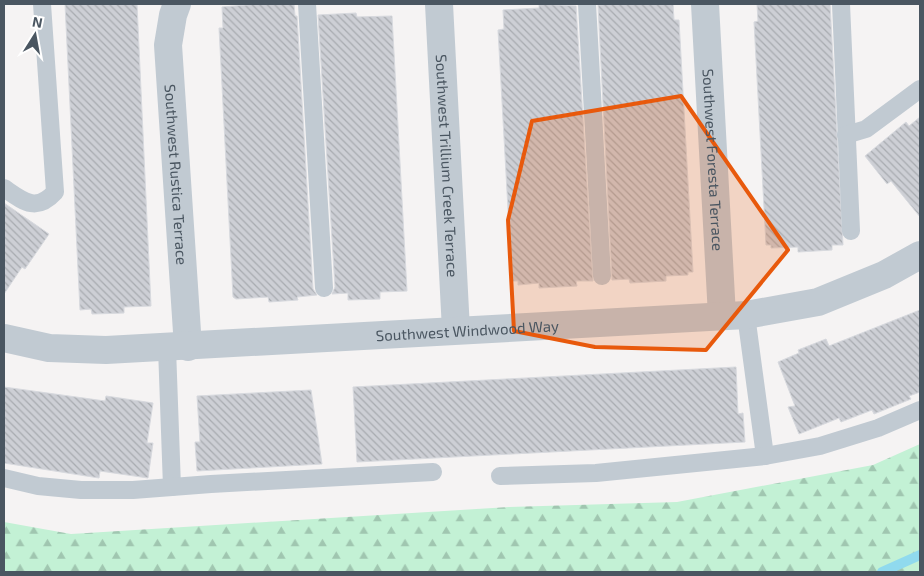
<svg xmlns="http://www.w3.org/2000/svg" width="924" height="576" viewBox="0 0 924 576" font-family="'Exo 2',sans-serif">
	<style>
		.forest { fill: url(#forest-firs) }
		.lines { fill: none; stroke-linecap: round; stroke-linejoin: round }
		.stream { stroke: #90daee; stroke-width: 10 }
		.building { fill: url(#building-back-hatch); stroke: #d7d9de }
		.service { stroke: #c1cad2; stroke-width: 18 }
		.minor { stroke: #c1cad2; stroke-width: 28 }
		.marked { fill: #e8590c; fill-opacity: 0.2; stroke: #e8590c; stroke-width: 4; stroke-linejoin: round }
		.labels { text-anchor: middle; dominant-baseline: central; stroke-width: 4; stroke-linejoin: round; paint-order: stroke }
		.street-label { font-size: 15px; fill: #4a5661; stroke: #fff }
	</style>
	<defs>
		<pattern id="forest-firs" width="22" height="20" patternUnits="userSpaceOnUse" patternTransform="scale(1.25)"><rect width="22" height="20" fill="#c3f1d5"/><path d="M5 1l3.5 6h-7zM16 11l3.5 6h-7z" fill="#a0c6b0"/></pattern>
		<pattern id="building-back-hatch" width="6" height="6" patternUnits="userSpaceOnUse" patternTransform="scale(1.25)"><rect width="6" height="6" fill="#cdcfd5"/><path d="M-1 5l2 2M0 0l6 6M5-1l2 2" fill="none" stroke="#a8abb0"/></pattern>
	</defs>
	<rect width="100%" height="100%" fill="#f5f3f3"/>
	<!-- forest -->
	<path class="forest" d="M920,444v128h-916v-50l67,12 438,-27 168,-5 196,-37z"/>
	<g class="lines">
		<!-- stream -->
		<path class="stream" d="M882,572l38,-17"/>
	</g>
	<!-- building -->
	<g class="building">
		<path d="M65,4h72l14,302 -27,1v6l-32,1 -1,-5 -11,1z"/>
		<path d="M258,4h36l1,12h2l16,273 4,6 -20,2 1,3 -29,2 -1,-5 -32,2 -3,-2 -14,-269h4l-1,-21z"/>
		<path d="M539,4l37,2 17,275h-17l1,5 -38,2v-5l-21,2v-4h-6l-14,-251 6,-1 -1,-19 36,-2z"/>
		<path d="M611,4h62l1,16h5l14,252h-5v3l-22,1v5l-36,2 -1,-4 -17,1 -14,-275z"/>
		<path d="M757,4h73l13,241h-11v5l-34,2v-5l-27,1v-3h-5l-12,-223 4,-1z"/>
		<path d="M356,13l1,4 35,-1 15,275 -27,1v7l-32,1v-7l-16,1 3,-7 -17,-272z"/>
		<path d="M920,117v100l-29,-36 -4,3 -22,-28 41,-34 3,4z"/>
		<path d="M4,203l45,31 -24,35 -3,-2 -18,27z"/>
		<path d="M920,310v82l-11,4 2,3 -37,15 -2,-4 -31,12 -2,-4 -40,16 -11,-27 7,-1 -17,-44 21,-9 -1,-3 28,-11 3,7z"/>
		<path d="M736,367l2,47 5,-1 2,29 -388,20 -4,-75z"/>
		<path d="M4,387l101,14 1,-5 47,7 -6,40h6l-5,35 -48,-7 -1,7 -95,-15z"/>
		<path d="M311,390l11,74 -125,7 -2,-29h5l-3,-46z"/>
	</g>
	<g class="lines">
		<!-- service -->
		<g class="service">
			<path d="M307,4l17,284"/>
			<path d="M587,4l15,272"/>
			<path d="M841,4l10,227"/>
			<path d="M846,135l20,-6 54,-40"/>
			<path d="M4,188c19,13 32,25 51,4l-13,-188"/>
			<path d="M746,315l19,141"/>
			<path d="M167,348l5,139"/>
			<path d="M500,476l96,-3 169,-17 55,-10 58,-18 42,-18"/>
			<path d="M4,478l34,8 43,4h52l78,-6 222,-12"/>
		</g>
		<!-- minor -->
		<g class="minor">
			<path id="s1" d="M177,4l-4,11 -5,30 20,302"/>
			<path id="s2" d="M439,4l17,326"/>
			<path id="s3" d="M705,4l17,312"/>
			<path id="s4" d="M4,338l45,10 57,2 640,-35 72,-13 66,-27 36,-20"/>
		</g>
	</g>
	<!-- marked area -->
	<path class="marked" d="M681,96l107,154 -82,100 -111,-3 -81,-16 -6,-111 24,-99z"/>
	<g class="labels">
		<!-- street labels -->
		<g class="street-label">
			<text stroke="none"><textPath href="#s3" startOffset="156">Southwest Foresta Terrace</textPath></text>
			<text stroke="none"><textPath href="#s2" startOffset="162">Southwest Trillium Creek Terrace</textPath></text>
			<text stroke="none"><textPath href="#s1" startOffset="172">Southwest Rustica Terrace</textPath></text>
			<text stroke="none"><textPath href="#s4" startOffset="465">Southwest Windwood Way</textPath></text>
		</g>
	</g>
	<!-- border -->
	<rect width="924" height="576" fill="none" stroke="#4a5661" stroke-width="10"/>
	<!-- north arrow -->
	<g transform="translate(35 35) rotate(11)" stroke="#ffffff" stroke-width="4" paint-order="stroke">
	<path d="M0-4L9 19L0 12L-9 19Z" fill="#4a5661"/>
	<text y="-8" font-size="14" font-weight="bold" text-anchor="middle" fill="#4a5661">N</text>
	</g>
</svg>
